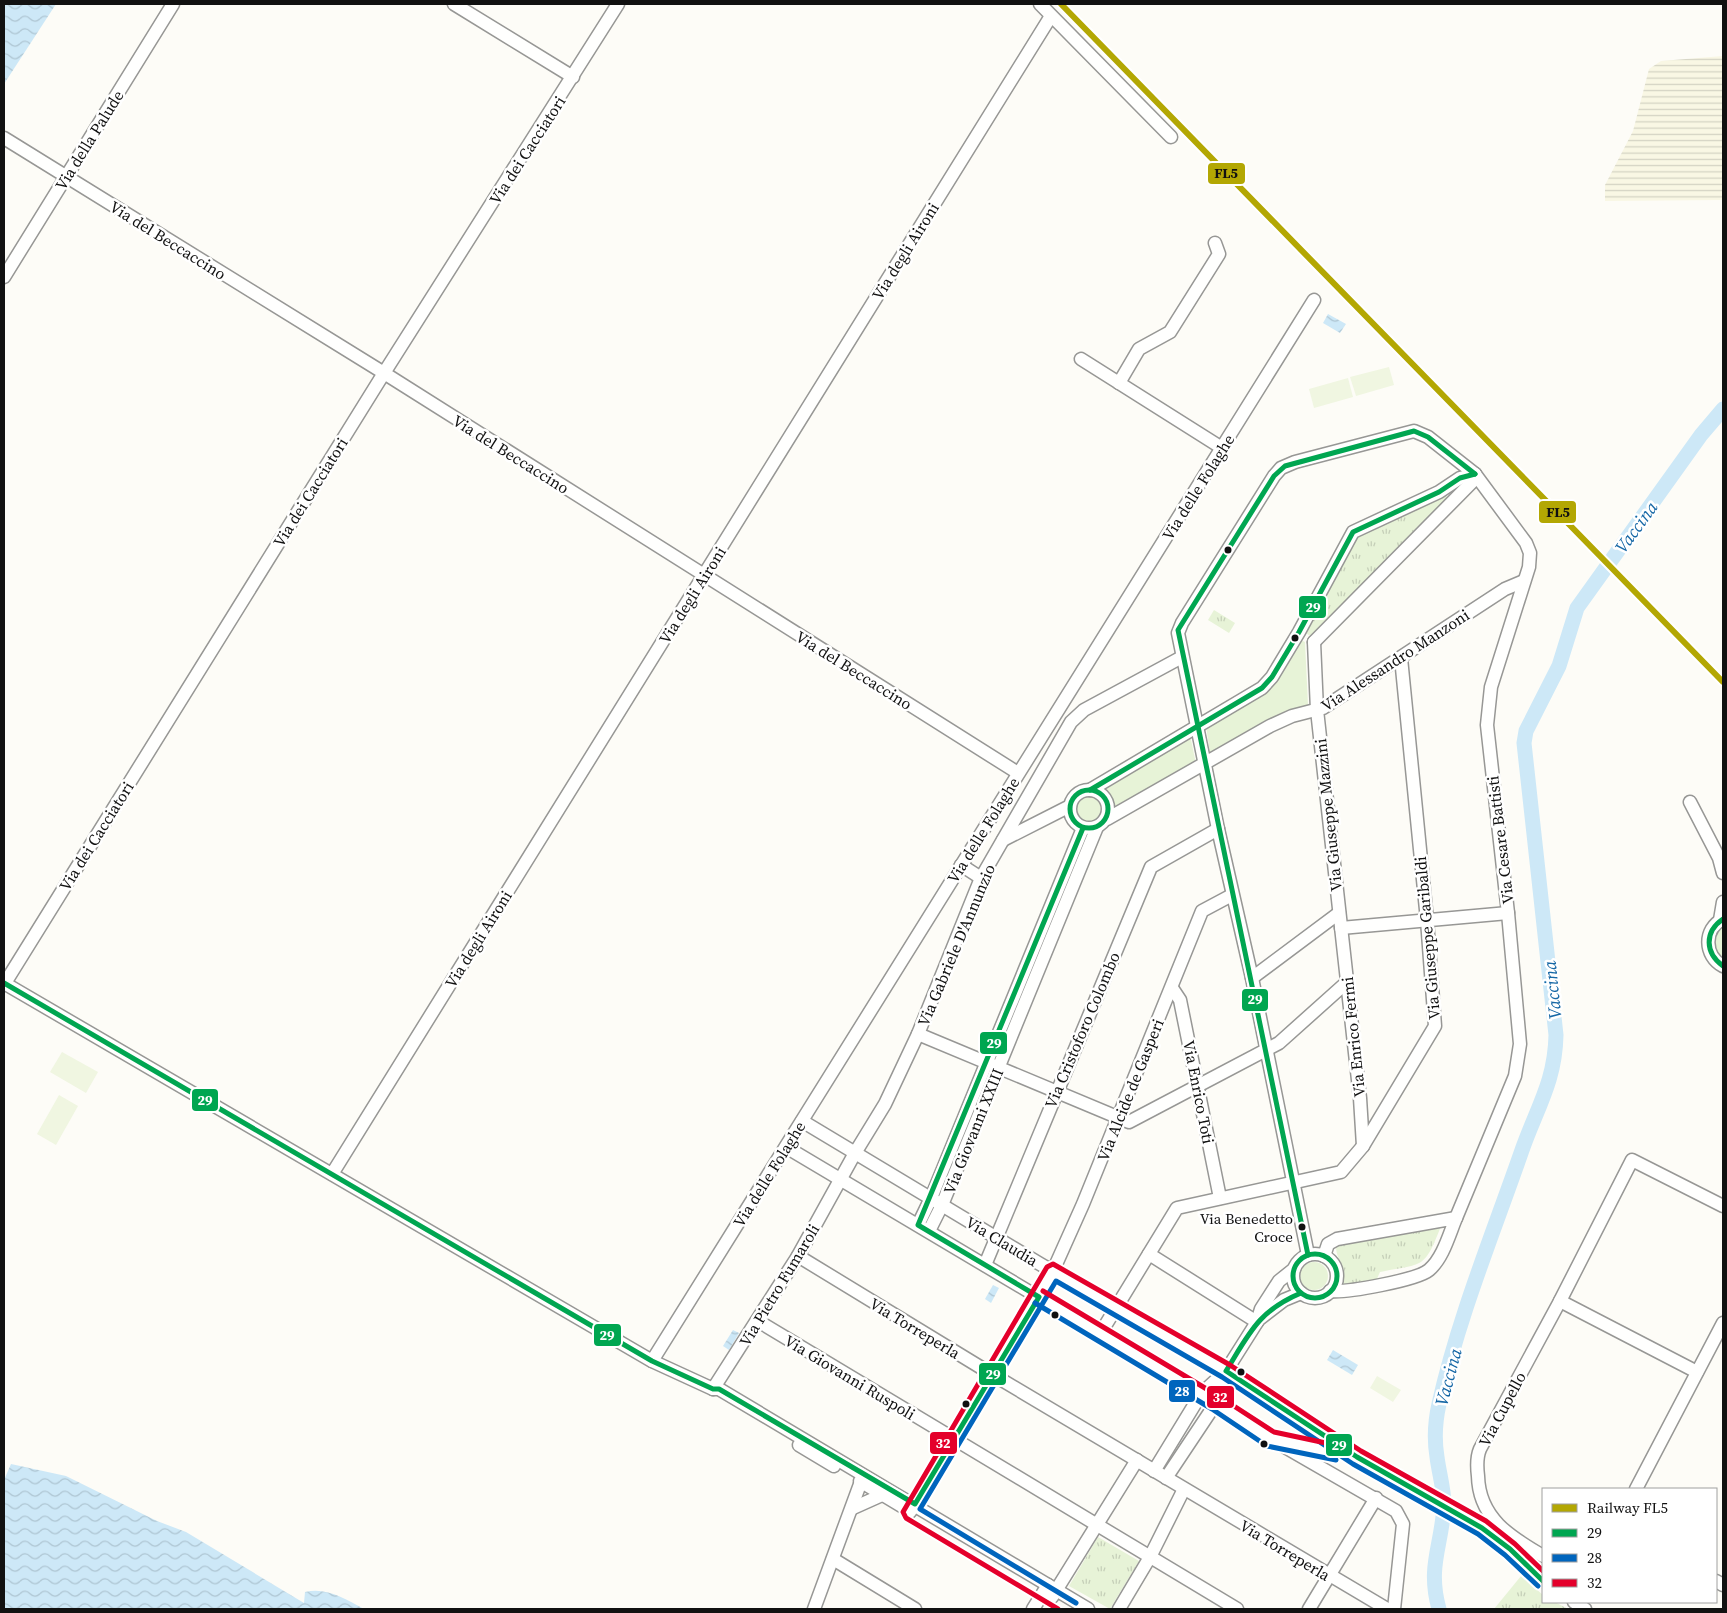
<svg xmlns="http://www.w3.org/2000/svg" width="1727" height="1613" viewBox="0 0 1727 1613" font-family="'Source Serif 4',serif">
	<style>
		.farmland { fill: url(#farmland-rules) }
		.grass { fill: #e7f3d7 }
		.park { fill: url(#park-tufts) }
		.pitch { fill: #f0f6e1 }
		.water { fill: url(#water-waves) }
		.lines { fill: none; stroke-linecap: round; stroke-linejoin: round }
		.river { stroke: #cde8f7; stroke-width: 15 }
		.minor-casing { stroke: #979795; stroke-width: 15 }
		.minor { stroke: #fffffe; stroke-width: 12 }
		.bus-1-casing { stroke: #fff; stroke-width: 9 }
		.bus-2-casing { stroke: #fff; stroke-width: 9 }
		.bus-3-casing { stroke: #fff; stroke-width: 9 }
		.bus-1 { stroke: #00a651; stroke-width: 5 }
		.bus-2 { stroke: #0065bd; stroke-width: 5 }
		.bus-3 { stroke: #e4002b; stroke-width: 5 }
		.rail-1-casing { stroke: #fff; stroke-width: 10 }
		.rail-1 { stroke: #b3a703; stroke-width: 6 }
		.bus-dot { fill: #111; stroke: #fff; stroke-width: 2 }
		.labels { text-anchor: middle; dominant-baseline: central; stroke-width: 5; stroke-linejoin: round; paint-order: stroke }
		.bus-label { font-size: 15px; fill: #111; stroke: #fff; text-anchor: end }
		.street-label { font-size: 16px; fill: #111; stroke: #fff }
		.water-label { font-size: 18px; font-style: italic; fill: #1768a6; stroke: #fff }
		.line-badge { stroke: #fff; stroke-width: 2 }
		.badge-label { font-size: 14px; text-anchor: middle; font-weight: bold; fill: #fff }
		.pale-badge-label { font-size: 14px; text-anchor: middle; font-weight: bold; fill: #111 }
	</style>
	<defs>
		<pattern id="farmland-rules" width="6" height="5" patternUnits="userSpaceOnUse" patternTransform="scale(1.25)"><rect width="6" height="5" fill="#f9f7e4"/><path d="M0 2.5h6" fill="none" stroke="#d4d3c3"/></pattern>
		<pattern id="park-tufts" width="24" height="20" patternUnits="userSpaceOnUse" patternTransform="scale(1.25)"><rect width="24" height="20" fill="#e7f3d7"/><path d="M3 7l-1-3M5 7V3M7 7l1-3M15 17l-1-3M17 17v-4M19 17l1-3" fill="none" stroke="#c5cfb8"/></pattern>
		<pattern id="water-waves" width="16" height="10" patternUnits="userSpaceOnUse" patternTransform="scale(1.25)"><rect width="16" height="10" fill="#cde8f7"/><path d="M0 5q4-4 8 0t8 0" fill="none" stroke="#afc6d3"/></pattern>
	</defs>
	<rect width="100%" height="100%" fill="#fdfcf7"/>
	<!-- farmland -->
	<path class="farmland" d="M1723,56v144l-118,1v-16l28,-54 16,-62 12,-8z"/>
	<!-- grass -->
	<g class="grass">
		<path d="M1299,639l6,3 3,63 -37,13 -61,35 -4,-27 52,-30z"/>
		<path d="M1190,735l6,29 -83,46 -2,-11 -12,-10z"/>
		<circle cx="1089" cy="809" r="13"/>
		<path d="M1723,924v37c-15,-12 -9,-25 0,-37z"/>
		<circle cx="1314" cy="1276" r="14"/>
	</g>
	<!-- park -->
	<g class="park">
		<path d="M1445,494l4,6 -136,138 -10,-7 51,-94z"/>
		<path d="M1214,610l21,13 -6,10 -21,-13z"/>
		<path d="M1441,1226c-17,44 -17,37 -61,46l-4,9 -34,6c7,-25 -6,-23 -6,-41z"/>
		<path d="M1098,1537l41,24 -29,48 -41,-23z"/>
		<path d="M1521,1576l22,19v7h12l13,7h-74z"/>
	</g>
	<!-- pitch -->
	<g class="pitch">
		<path d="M1389,367l5,18 -38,11 -6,-19z"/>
		<path d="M1348,378l5,19 -39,11 -5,-19z"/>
		<path d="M62,1052l36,20 -12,21 -36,-21z"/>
		<path d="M59,1095l19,11 -22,39 -19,-11z"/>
		<path d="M1377,1376l24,14 -8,12 -23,-14z"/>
	</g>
	<!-- water -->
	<g class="water">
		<path d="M4,4h52l-52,80z"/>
		<path d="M1328,314l18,10 -6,9 -17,-10z"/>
		<path d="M993,1285l6,3 -8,15 -6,-4z"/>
		<path d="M733,1330l6,3 -10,17 -6,-4z"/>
		<path d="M1333,1350l25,15 -6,10 -25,-15z"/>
		<path d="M11,1464l55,12 91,45 29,11 118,71 1,-11c22,-5 40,7 59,17h-360v-129z"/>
	</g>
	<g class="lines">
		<!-- river -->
		<path class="river" d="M1439,1609c-12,-43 3,-63 5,-104 0,-16 -5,-32 -7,-48 -3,-18 -2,-35 2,-53 19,-85 53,-168 82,-251 15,-44 34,-70 35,-118l-32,-292 2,-12 33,-65 18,-58 124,-173 22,-26"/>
		<defs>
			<g id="minor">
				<path d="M454,4l119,73"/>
				<path d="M1040,4l131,133"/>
				<path d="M4,138l380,235 634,400"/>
				<path d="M4,277l169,-273"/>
				<path d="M1081,359l141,89"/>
				<path d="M1119,383l20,-34 31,-17 49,-78 -4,-11"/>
				<path d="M1314,642l3,68 43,388 3,48"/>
				<path d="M1314,642l158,-160 3,-8"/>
				<circle cx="1089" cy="809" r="19"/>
				<path d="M1090,790l172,-102 10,-11 27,-45 54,-100 86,-40 21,-14 15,-4"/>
				<path d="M1690,802l29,56 4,15"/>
				<path d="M1107,819l163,-93 22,-10 31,-8 182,-119 19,-8"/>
				<path d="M1003,840l67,-34"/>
				<path d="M961,865l20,13"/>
				<path d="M1723,919c-20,10 -19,37 0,47"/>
				<path d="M1720,920l3,-18"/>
				<path d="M1341,928l167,-15"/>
				<path d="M1252,978l87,-65"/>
				<path d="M4,983l648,378 61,28h6l369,220"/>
				<path d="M5,983l379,-610 234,-369"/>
				<path d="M1172,988l8,12 40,198"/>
				<path d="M918,1034l211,88 150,-79 67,-60"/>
				<path d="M802,1121l238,143 186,107 131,86 125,71 28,21 33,32"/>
				<path d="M786,1147l405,241 80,51 125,72 7,13 -9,85"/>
				<path d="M332,1174l719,-1158"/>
				<path d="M918,1225l13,-27 152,-370"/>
				<path d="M929,1231l13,-26 155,-378"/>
				<path d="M1149,1254l108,68"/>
				<circle cx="1315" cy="1276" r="22"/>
				<path d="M1308,1255l-56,-277 -34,-149 -40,-196 4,-10 92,-147 7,-8 14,-6 119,-31 14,6 47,37 51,69 4,10 -1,14 -38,120 -4,38 21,188 12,131 -5,32 -59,142"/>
				<path d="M798,1256l187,114 402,239"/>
				<path d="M1324,1256l4,-12 9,-5 119,-21c-7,17 -13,40 -27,52 -12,10 -83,23 -99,21"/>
				<path d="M985,1265l166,-398 67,-38"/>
				<path d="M1560,1301l137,71"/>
				<path d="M1258,1320l26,-20 17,-7"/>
				<path d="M758,1321l479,288"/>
				<path d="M1100,1334l77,-126 164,-36 22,-26 72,-120 -8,-106 -26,-262"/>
				<path d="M652,1361l662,-1061"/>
				<path d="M713,1389l85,-133 57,-103 30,-49 33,-70 63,-156 90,-156 13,-12 98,-53"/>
				<path d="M1283,1442l67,13"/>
				<path d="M799,1445l35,21"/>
				<path d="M1154,1471l47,-77 25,-23 31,-49 4,-13 18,-28 15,-12"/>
				<path d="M1166,1478l50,-75 10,-32"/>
				<path d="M860,1481l45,27"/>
				<path d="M1636,1489l87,-166"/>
				<path d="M853,1508l29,-13"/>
				<path d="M910,1512l143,-241 30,-67 119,-293 30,-16"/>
				<path d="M1543,1556c-33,-19 -64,-38 -65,-80 -1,-8 -1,-20 2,-27l80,-148 72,-141 91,46"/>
				<path d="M833,1559l82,50"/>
				<path d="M1716,1581l7,4"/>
				<path d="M1052,1597l85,-137"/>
				<path d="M1574,1602l11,7"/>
				<path d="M814,1609l49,-133"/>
				<path d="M1033,1609l15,-24"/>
				<path d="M1119,1609l31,-52 34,-68"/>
				<path d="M1309,1609l67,-111"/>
			</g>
		</defs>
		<!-- minor casing -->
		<use href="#minor" class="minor-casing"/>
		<!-- minor -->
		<use href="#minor" class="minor"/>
		<defs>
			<g id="bus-1">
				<circle cx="1089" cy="809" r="19"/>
				<path d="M1090,790l172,-102 10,-11 27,-45 54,-100 86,-40 21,-14 15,-4"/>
				<path d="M1723,919c-19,13 -18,34 0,47"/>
				<path d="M4,983l648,378 61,28h6l196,115 124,-207 -121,-72 165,-397"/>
				<circle cx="1315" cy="1276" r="22"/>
				<path d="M1308,1255l-130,-625 96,-154 11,-10 129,-35 14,6 47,37"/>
				<path d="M1301,1293c-43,18 -52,41 -75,78l131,86 125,71 28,21 33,32"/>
			</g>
			<g id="bus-2">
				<path d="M1035,1303l177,106 55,37 69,14"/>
				<path d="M1076,1603l-156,-94 136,-228 166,96 131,87 125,70 27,21 33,31"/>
			</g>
			<g id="bus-3">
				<path d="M1043,1291l177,106 54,35 66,14"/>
				<path d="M1058,1609l-152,-91 -3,-6 144,-245 6,-3 177,101 131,86 125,70 29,23 28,27"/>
			</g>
		</defs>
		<!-- bus-1 casing -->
		<use href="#bus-1" class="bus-1-casing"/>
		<!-- bus-2 casing -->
		<use href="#bus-2" class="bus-2-casing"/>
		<!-- bus-3 casing -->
		<use href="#bus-3" class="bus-3-casing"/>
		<!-- bus-1 -->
		<use href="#bus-1" class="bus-1"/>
		<!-- bus-2 -->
		<use href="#bus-2" class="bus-2"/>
		<!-- bus-3 -->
		<use href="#bus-3" class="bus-3"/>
		<defs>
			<path id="rail-1" d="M1061,4l662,678"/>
		</defs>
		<!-- rail-1 casing -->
		<use href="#rail-1" class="rail-1-casing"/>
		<!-- rail-1 -->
		<use href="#rail-1" class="rail-1"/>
	</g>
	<!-- markers -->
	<g class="bus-dot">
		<circle cx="1228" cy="550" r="4.5"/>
		<circle cx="1295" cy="638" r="4.5"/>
		<circle cx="1302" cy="1227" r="4.5"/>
		<circle cx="1055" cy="1315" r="4.5"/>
		<circle cx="1241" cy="1372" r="4.5"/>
		<circle cx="966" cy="1404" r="4.5"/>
		<circle cx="1264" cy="1444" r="4.5"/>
	</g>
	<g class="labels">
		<!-- bus labels -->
		<g class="bus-label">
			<text x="1293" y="1218">Via Benedetto<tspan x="1293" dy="18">Croce</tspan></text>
		</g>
		<!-- street labels -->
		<g class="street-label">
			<text transform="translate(89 140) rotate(-58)">Via della Palude</text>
			<text transform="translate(527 150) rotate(-57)">Via dei Cacciatori</text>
			<text transform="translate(168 240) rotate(32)">Via del Beccaccino</text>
			<text transform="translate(905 251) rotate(-58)">Via degli Aironi</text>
			<text transform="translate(511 454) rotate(32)">Via del Beccaccino</text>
			<text transform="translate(1198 487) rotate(-58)">Via delle Folaghe</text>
			<text transform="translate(310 492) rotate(-58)">Via dei Cacciatori</text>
			<text transform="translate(692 595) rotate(-58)">Via degli Aironi</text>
			<text transform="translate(1395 660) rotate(-33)">Via Alessandro Manzoni</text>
			<text transform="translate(854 670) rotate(32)">Via del Beccaccino</text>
			<text transform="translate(1328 815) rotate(-96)">Via Giuseppe Mazzini</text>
			<text transform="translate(983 830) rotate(-58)">Via delle Folaghe</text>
			<text transform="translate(96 836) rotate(-58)">Via dei Cacciatori</text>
			<text transform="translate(1500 840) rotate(-97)">Via Cesare Battisti</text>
			<text transform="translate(1427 938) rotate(-95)">Via Giuseppe Garibaldi</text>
			<text transform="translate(478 939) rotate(-58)">Via degli Aironi</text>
			<text transform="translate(956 945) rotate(-67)">Via Gabriele D'Annunzio</text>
			<text transform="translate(1082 1030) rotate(-67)">Via Cristoforo Colombo</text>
			<text transform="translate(1353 1037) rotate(-96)">Via Enrico Fermi</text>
			<text transform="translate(1130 1090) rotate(-68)">Via Alcide de Gasperi</text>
			<text transform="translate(1199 1092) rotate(79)">Via Enrico Toti</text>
			<text transform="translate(973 1131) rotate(-68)">Via Giovanni XXIII</text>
			<text transform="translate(769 1174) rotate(-58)">Via delle Folaghe</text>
			<text transform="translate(1002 1241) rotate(31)">Via Claudia</text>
			<text transform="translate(779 1285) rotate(-59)">Via Pietro Fumaroli</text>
			<text transform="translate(915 1328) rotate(31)">Via Torreperla</text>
			<text transform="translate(850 1377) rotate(31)">Via Giovanni Ruspoli</text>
			<text transform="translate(1502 1409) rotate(-62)">Via Cupello</text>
			<text transform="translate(1285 1550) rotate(31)">Via Torreperla</text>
		</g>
		<!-- water labels -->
		<g class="water-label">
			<text transform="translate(1636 527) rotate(-54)">Vaccina</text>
			<text transform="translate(1552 990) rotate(-96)">Vaccina</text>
			<text transform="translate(1448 1377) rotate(-75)">Vaccina</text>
		</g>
	</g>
	<g class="line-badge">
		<rect x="1207" y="162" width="39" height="23" rx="5" fill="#b3a703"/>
		<rect x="1538" y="500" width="39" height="24" rx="5" fill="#b3a703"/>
		<rect x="1298" y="595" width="29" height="24" rx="5" fill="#00a651"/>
		<rect x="1241" y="988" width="28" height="24" rx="5" fill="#00a651"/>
		<rect x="979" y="1031" width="29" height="24" rx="5" fill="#00a651"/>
		<rect x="191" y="1088" width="28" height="24" rx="5" fill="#00a651"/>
		<rect x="593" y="1323" width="29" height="24" rx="5" fill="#00a651"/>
		<rect x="978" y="1362" width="29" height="24" rx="5" fill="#00a651"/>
		<rect x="1168" y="1379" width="28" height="24" rx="5" fill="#0065bd"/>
		<rect x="1206" y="1385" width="29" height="24" rx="5" fill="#e4002b"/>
		<rect x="929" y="1431" width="29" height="24" rx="5" fill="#e4002b"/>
		<rect x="1325" y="1433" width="28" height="24" rx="5" fill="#00a651"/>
	</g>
	<g class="badge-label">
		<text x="1313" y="612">29</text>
		<text x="1255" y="1004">29</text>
		<text x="994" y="1048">29</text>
		<text x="205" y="1105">29</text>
		<text x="607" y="1340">29</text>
		<text x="993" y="1379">29</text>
		<text x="1182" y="1396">28</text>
		<text x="1220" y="1402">32</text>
		<text x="943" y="1448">32</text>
		<text x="1339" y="1450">29</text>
	</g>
	<g class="pale-badge-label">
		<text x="1226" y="178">FL5</text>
		<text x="1558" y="517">FL5</text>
	</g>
	<!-- border -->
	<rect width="1727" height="1613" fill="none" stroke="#111111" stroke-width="10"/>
	<!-- legend -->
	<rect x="1542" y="1488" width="175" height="115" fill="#ffffff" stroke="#a0a0a0"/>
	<rect x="1552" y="1504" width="25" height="8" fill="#b3a703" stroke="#a0a0a0"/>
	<text x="1587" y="1513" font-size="15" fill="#111111">Railway FL5</text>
	<rect x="1552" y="1529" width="25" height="8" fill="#00a651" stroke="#a0a0a0"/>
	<text x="1587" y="1538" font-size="15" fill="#111111">29</text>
	<rect x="1552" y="1554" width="25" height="8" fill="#0065bd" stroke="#a0a0a0"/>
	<text x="1587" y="1563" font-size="15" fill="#111111">28</text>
	<rect x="1552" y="1579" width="25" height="8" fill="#e4002b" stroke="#a0a0a0"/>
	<text x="1587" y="1588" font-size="15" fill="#111111">32</text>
</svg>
